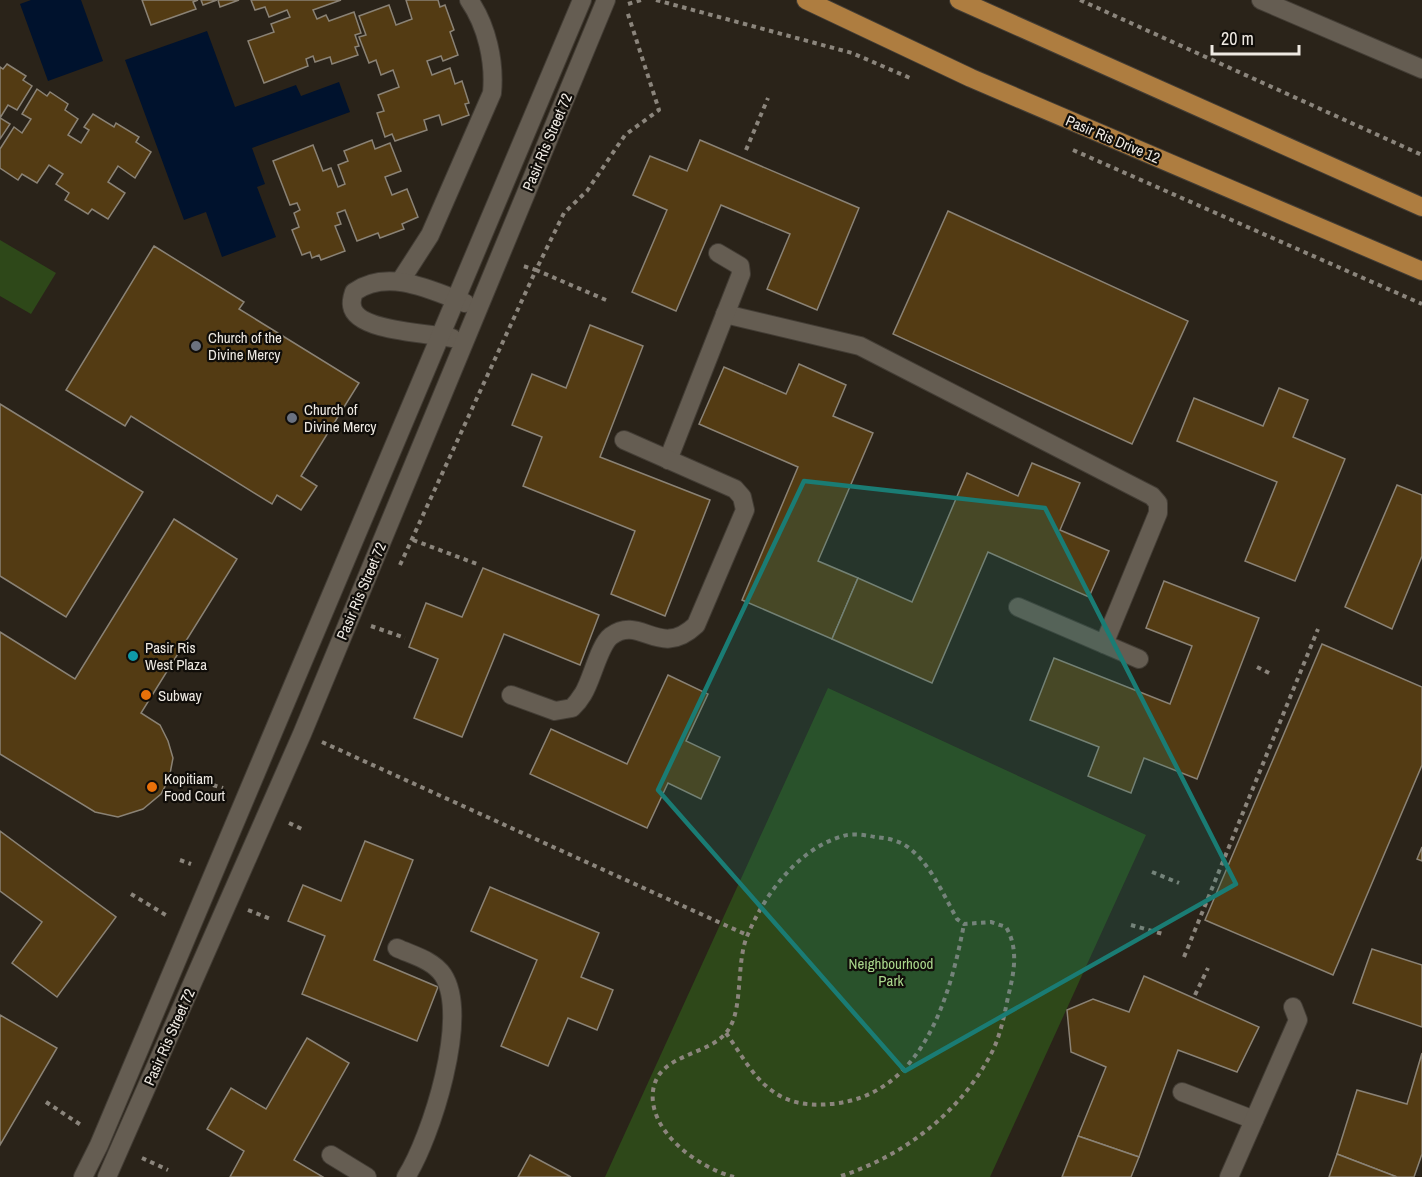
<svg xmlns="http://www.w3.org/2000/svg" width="1422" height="1177" viewBox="0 0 1422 1177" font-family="'Archivo Narrow',sans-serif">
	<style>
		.green { fill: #2e4819 }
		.water { fill: #00122d }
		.building { fill: #533b13; stroke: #8a8275; stroke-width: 1.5 }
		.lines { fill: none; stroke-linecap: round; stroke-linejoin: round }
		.minor-casing { stroke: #433d35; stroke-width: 20 }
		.major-casing { stroke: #433d35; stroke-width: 20 }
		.path { stroke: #8b857c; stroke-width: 4; stroke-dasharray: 4.5 4.5; stroke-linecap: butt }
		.minor { stroke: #655d52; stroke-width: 18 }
		.major { stroke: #ae7d40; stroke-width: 18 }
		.marked { fill: #1a7c74; fill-opacity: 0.2; stroke: #1a7c74; stroke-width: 4.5; stroke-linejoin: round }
		.worship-dot { fill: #6b7280; stroke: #100d09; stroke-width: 2 }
		.culture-dot { fill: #0f9aa8; stroke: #100d09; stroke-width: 2 }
		.food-dot { fill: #e8710a; stroke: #100d09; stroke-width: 2 }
		.labels { text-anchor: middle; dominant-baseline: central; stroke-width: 4.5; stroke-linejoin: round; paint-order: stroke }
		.street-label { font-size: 15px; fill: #eee9e2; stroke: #100d09 }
		.poi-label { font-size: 15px; fill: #eee9e2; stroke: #100d09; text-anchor: start }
		.park-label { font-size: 15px; fill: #aad78c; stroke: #100d09 }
	</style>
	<rect width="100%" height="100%" fill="#2a2319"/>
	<!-- green -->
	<g class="green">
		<path d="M0,240l56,33 -25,41 -31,-18z"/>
		<path d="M828,688l318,147 -156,342h-385z"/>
	</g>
	<!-- water -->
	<g class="water">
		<path d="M31,0h50l22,61 -55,20 -28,-77z"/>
		<path d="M207,31l28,76 61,-22 5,11 38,-14 11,30 -98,36 13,36 -8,3 19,50 -54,20 -16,-45 -22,8 -59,-160z"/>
	</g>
	<!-- building -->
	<g class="building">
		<path d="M142,0h56l-5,2 3,7 -45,16z"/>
		<path d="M201,0h16l-14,5z"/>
		<path d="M218,0h21l-19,7z"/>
		<path d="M251,0h90l-28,10 4,9 9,-4 3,6 25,-9 7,21 -6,2 4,11 -4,1 3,8 -26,9 -2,-7 -15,5 -2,-6 -7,3 2,7 -44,17 -16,-42 26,-9 -3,-8 19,-7 -3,-7 -18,7 -4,-10 -10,3z"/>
		<path d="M406,0h32l2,7 5,-2 9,25 -4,2 8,23 -15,6 -2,-5 -14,5 5,14 18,-7 5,16 7,-3 7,22 -4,1 4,11 -27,10 -3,-10 -15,5 3,10 -32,11 -3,-7 -7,3 -8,-24 7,-2 -6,-16 21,-8 -6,-17 -12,5 -5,-15 -7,3 -10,-26 7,-2 -7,-19 30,-11 7,20 16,-6z"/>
		<path d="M7,64l19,12 -3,4 9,6 -15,24 -9,-5 -8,13v-51l3,2z"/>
		<path d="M37,89l10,7 3,-4 18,12 -3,6 13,9 -10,16 13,8 8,-13 -5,-3 9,-13 21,13 2,-4 23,14 -3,5 15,10 -16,26 -17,-12 -10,16 17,11 -17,26 -16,-10 -4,5 -23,-14 4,-7 -13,-9 7,-10 -14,-9 -12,18 -15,-9 -4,6 -18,-12v-19l14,-22 8,6 9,-14 -9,-5z"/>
		<path d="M0,118l10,6 -10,15z"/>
		<path d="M372,140l3,9 15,-6 11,28 -16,6 7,18 15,-6 11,28 -16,7 2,5 -24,9 -2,-5 -21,8 -12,-31 -8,3 4,11 -6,2 10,25 -24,9 -2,-5 -7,3 -2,-6 -8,3 -10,-25 7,-3 -5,-14 6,-3 -3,-7 -7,2 -17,-44 40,-16 10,26 8,-3 7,19 7,-3 -7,-19 10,-4 -4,-10z"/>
		<path d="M700,140l159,68 -42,102 -50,-21 23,-55 -69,-29 -45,106 -44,-19 35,-82 -34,-15 17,-39 37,15z"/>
		<path d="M948,211l240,110 -56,123 -239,-110z"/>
		<path d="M154,246l90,56 -5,7 120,74 -58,93 16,10 -16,24 -24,-15 -5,9 -141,-88 -6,10 -59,-36z"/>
		<path d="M590,325l53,21 -43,111 110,43 -45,116 -54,-22 24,-63 -112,-45 19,-49 -30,-12 20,-51 34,14z"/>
		<path d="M799,364l47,21 -13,31 40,17 -55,128 40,17 -26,61 -90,-39 56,-133 -99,-43 25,-57 62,27z"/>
		<path d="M1279,388l29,12 -15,37 52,22 -50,122 -50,-20 32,-79 -100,-41 17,-43 69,28z"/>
		<path d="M0,404l143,88 -77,125 -66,-41z"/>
		<path d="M1032,463l48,20 -20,47 49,21 -20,46 -101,-45 -56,131 -100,-44 26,-61 54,24 55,-129 51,23z"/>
		<path d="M1397,485l25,10v61l-30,73 -47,-22z"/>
		<path d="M174,519l63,40 -96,154 19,12 8,16 5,17 -4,21 -8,15 -18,15 -25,8 -23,-5 -95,-58v-122l75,47z"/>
		<path d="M483,568l116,47 -19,50 -76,-31 -42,103 -48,-19 24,-59 -29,-12 17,-44 36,14z"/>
		<path d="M1164,581l95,37 -62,161 -53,-21 -13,35 -43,-17 11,-29 -69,-27 24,-62 116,46 22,-58 -46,-18z"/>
		<path d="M1322,644l100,43v78l-89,210 -128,-55z"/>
		<path d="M668,675l40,19 -22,47 34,16 -19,42 -33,-16 -21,45 -117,-54 21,-45 76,35z"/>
		<path d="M0,831l116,86 -59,80 -45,-34 30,-41 -42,-31z"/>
		<path d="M365,841l48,19 -39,100 64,27 -21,54 -115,-47 23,-58 -37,-15 15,-36 38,16z"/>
		<path d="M1422,847v14l-5,-2z"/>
		<path d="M490,887l109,46 -18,44 32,13 -16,40 -29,-12 -20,48 -47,-20 36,-86 -66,-29z"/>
		<path d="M1372,949l50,16v62l-69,-24z"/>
		<path d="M1144,976l115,51 -22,45 -59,-22 -39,107 -61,-21 28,-69 -35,-15 -4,-42 26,-11 36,13z"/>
		<path d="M0,1015l57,33 -57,97z"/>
		<path d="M307,1038l42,25 -55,97 29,17h-93l14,-26 -37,-22 24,-41 35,21z"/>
		<path d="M1422,1053v101l-8,23h-17l-60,-23 20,-64 50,14z"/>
		<path d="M1078,1136l61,21 -8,20h-69z"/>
		<path d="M1337,1154l60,23h-68z"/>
		<path d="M530,1155l41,22h-53z"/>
	</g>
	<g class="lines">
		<defs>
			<g id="minor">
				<path d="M1261,0l161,69"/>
				<path d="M401,280l29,-45 62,-142c3,-31 -5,-67 -23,-93"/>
				<path d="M725,314l135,32 292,150 6,7v10l-54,131"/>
				<path d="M452,338c-21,-5 -96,-6 -100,-32 -1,-4 1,-11 2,-14 34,-24 77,-2 111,11"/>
				<path d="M668,460l73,-186 -1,-8 -22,-13"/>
				<path d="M1018,607l121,52"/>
				<path d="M511,695l44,16 17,-3c4,-4 8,-9 11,-14 9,-14 16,-49 28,-58 30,-22 48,24 85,-11l49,-115 -3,-13 -7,-8 -111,-49"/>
				<path d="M397,948c15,7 36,12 46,27 27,41 -12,163 -37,202"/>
				<path d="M1182,1092l72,28"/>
				<path d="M331,1155l36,22"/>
				<path d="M83,1177l16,-32 483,-1145"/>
				<path d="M107,1177l195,-443 304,-734"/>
				<path d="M1229,1177l69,-157 -5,-13"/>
			</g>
			<g id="major">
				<path d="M806,0l165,78 451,193"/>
				<path d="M959,0l463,207"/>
			</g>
		</defs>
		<!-- minor casing -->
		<use href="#minor" class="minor-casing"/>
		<!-- major casing -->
		<use href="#major" class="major-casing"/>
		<!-- path -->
		<g class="path">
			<path d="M656,0l196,53 58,25"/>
			<path d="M1080,0l342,155"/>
			<path d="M628,4l13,-4"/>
			<path d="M746,150l22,-52"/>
			<path d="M1073,150l349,154"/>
			<path d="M606,300l-70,-30 28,-57 23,-22 38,-56 34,-25 -32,-99"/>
			<path d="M413,540l64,24"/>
			<path d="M400,565l136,-295 -16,-5"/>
			<path d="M371,626l34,12"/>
			<path d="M1257,667l16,8"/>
			<path d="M322,742l425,193"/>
			<path d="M213,785l10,3"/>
			<path d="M289,823l15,7"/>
			<path d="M180,860l11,4"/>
			<path d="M1152,872l27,11"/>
			<path d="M131,894l38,23"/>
			<path d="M248,910l25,10"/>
			<path d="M1131,925l32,9"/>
			<path d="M1184,957l134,-328"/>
			<path d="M1195,995l13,-27"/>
			<path d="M726,1033c14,19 26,43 45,57 18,14 39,16 60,14 91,-8 119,-106 133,-180"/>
			<path d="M46,1102l35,23"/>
			<path d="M142,1158l26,12"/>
			<path d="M734,1177c-35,-9 -86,-45 -81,-86 5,-40 61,-34 77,-64 13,-22 6,-67 18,-93 17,-40 51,-86 95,-98 9,-3 22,-1 32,1 11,1 24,3 34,11 22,17 34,46 48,71l7,5 27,-2 15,5c13,22 8,46 2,70 -4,20 -8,40 -17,57 -32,60 -89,103 -153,123"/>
		</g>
		<!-- minor -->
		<use href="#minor" class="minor"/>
		<!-- major -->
		<use href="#major" class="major"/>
	</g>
	<!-- marked area -->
	<path class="marked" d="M804,481l241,27 191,376 -331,187 -247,-281z"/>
	<!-- markers -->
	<g class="worship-dot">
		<circle cx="196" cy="346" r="6"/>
		<circle cx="292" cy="418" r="6"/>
	</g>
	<circle class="culture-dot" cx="133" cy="656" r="6"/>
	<g class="food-dot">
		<circle cx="146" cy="695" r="6"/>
		<circle cx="152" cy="787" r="6"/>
	</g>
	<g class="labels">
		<!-- street labels -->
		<g class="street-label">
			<text transform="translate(1113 139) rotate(23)">Pasir Ris Drive 12</text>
			<text transform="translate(547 142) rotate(-67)">Pasir Ris Street 72</text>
			<text transform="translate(361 591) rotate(-67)">Pasir Ris Street 72</text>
			<text transform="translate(169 1037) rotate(-66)">Pasir Ris Street 72</text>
		</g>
		<!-- poi labels -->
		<g class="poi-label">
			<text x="208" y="337">Church of the<tspan x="208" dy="17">Divine Mercy</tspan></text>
			<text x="304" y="409">Church of<tspan x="304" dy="17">Divine Mercy</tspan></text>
			<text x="145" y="647">Pasir Ris<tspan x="145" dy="17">West Plaza</tspan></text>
			<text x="158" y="695">Subway</text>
			<text x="164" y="778">Kopitiam<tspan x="164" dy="17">Food Court</tspan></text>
		</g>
		<!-- park labels -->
		<g class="park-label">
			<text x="891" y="963">Neighbourhood<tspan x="891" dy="17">Park</tspan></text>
		</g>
	</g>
	<!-- scale -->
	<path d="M1212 45v9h87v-9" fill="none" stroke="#eee9e2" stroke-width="3"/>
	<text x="1221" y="45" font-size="18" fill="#eee9e2" stroke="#100d09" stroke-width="4.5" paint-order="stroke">20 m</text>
</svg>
